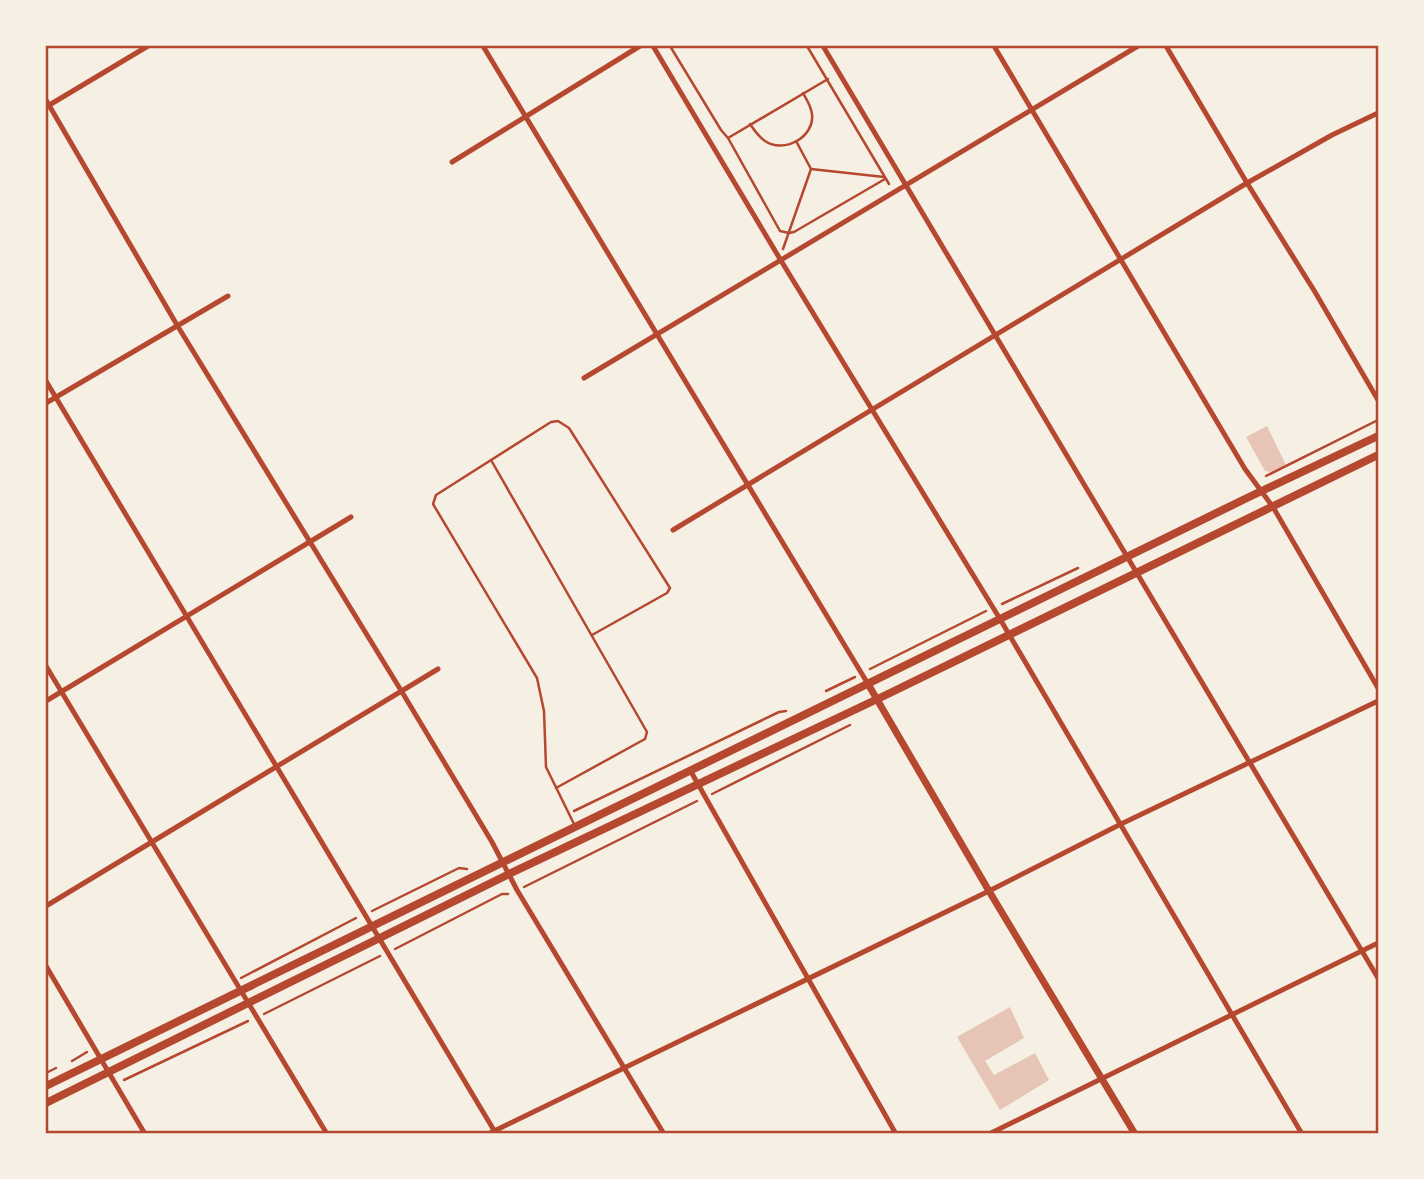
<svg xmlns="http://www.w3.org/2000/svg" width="1424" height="1179" viewBox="0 0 1424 1179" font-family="Raleway,sans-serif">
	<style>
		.building { fill: #e6c5b7 }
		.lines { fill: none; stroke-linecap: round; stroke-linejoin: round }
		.path { stroke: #b5482f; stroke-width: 2.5 }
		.service { stroke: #b5482f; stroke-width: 2.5 }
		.minor { stroke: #b5482f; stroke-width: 5 }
		.tertiary { stroke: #b5482f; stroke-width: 7 }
		.secondary { stroke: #b5482f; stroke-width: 8 }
		.neatline { fill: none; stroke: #b5482f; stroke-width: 2.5 }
	</style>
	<rect width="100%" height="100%" fill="#f6efe4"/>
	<!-- building -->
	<g class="building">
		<path d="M1267,426l19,39 -16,7 -5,-1 -19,-34z"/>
		<path d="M1010,1007l14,31 -39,23 9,14 41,-22 14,27 -49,30 -43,-73z"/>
	</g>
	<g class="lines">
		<!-- path -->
		<g class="path">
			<path d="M670,46l51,84 7,8 52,93 9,2 5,-1 91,-53"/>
			<path d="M807,46l82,138"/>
			<path d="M750,124c4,6 9,13 15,17 19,13 50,-4 47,-27 -1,-8 -5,-14 -9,-21"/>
			<path d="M728,138l100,-59"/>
			<path d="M811,169l73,8"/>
			<path d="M783,249l28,-80 -15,-28"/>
			<path d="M1266,476l112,-56"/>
			<path d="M1002,604l76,-36"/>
			<path d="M870,669l116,-58"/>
			<path d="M826,691l29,-14"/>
			<path d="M712,794l138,-69"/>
			<path d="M574,811l205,-99 7,-1"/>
			<path d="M524,887l173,-86"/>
			<path d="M372,911l87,-43 8,1"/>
			<path d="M395,949l107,-55h6"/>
			<path d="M241,978l115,-60"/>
			<path d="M264,1014l116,-58"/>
			<path d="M72,1061l15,-9"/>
			<path d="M46,1073l10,-5"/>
			<path d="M124,1080l124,-59"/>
		</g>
		<!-- service -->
		<g class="service">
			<path d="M491,460l156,272 -2,7 -89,49"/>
			<path d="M574,824l-28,-57 -2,-56 -7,-33 -104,-174 3,-9 115,-73 7,-1 11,7 101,160 -3,5 -75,42"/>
		</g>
		<!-- minor -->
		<g class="minor">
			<path d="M483,46l385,638"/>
			<path d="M653,46l127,213 220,360 302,515"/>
			<path d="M823,46l555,932"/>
			<path d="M994,46l251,423 28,38 105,181"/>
			<path d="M1166,46l81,137 68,109 63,108"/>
			<path d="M46,100l131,225 225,367 90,150 25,48 147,244"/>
			<path d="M46,107l102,-61"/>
			<path d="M452,162l188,-116"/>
			<path d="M584,378l554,-332"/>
			<path d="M46,381l449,751"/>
			<path d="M46,403l182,-107"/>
			<path d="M673,530l574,-347 85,-48 46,-22"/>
			<path d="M46,666l281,468"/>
			<path d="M46,701l305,-184"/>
			<path d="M690,770l206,364"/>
			<path d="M46,906l392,-237"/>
			<path d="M46,966l99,168"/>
			<path d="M488,1134l501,-243 132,-67 257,-123"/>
			<path d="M989,1134l389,-191"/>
		</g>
		<!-- tertiary -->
		<path class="tertiary" d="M868,684l121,207 146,243"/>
		<!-- secondary -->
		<g class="secondary">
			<path d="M46,1086l1203,-589 129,-61"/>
			<path d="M46,1103l463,-229 381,-181 488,-238"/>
		</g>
	</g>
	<!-- border -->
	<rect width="1424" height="1179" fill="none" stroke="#f6efe4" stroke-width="94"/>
	<rect x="47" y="47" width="1330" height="1085" class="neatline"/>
</svg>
